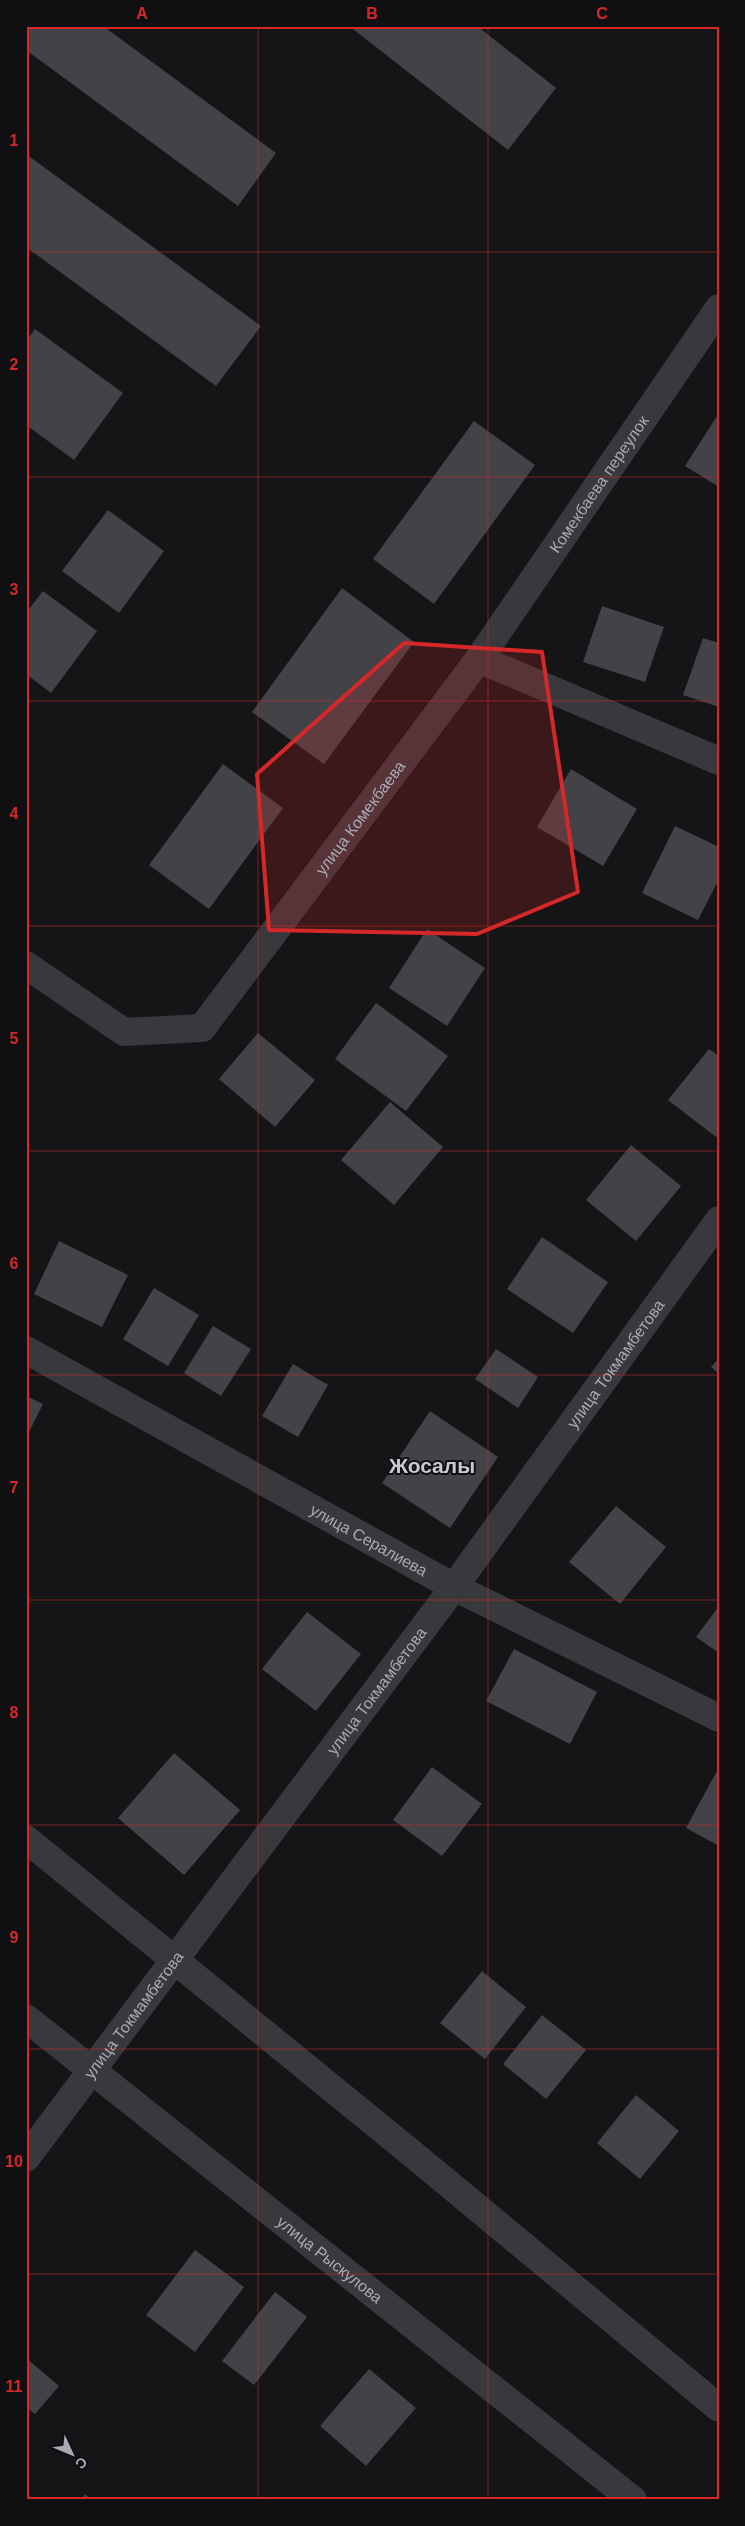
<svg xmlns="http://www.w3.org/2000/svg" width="745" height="2526" viewBox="0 0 745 2526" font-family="Helvetica,sans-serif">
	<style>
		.building { fill: #424247 }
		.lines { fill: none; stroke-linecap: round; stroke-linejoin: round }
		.street { stroke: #39383d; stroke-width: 28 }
		.marked { fill: #d62828; fill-opacity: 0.2; stroke: #d62828; stroke-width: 4; stroke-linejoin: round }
		.grid { fill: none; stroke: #d62828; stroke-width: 1; stroke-opacity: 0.55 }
		.labels { text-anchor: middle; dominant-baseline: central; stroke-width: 4; stroke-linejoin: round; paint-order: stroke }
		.street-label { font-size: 16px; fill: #a8aab6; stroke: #101012 }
		.district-label { font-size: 21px; font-weight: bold; fill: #c9c9d2; stroke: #101012 }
		.neatline { fill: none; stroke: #d62828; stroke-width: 2 }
		.grid-label { font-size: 16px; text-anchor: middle; font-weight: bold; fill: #d62828 }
	</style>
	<rect width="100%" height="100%" fill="#151517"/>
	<!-- building -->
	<g class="building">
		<path d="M26,26h77l173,127 -38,53 -212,-156z"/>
		<path d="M349,26h128l79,62 -48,62z"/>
		<path d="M26,154l235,172 -45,60 -190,-139z"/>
		<path d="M35,329l88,64 -49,67 -48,-35v-84z"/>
		<path d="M717,416l2,1v70l-34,-21z"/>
		<path d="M474,421l61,44 -101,139 -61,-45z"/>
		<path d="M108,510l56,41 -45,62 -57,-42z"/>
		<path d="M342,588l72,54 -90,122 -72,-52z"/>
		<path d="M43,591l54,40 -46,62 -25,-19v-61z"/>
		<path d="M602,606l62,21 -19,55 -62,-20z"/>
		<path d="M703,638l16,5v64l-36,-12z"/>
		<path d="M223,764l60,44 -74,101 -60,-44z"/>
		<path d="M571,769l66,40 -34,57 -66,-39z"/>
		<path d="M675,826l44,21v32l-21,41 -56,-27z"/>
		<path d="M427,929l58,39 -38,58 -58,-38z"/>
		<path d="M376,1003l72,53 -42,55 -71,-52z"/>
		<path d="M258,1033l57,47 -40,47 -56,-48z"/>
		<path d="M709,1049l10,7v78l-3,3 -48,-37z"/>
		<path d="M390,1102l53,45 -49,58 -53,-45z"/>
		<path d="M631,1145l50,41 -45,55 -50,-41z"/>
		<path d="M542,1237l66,45 -35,51 -66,-44z"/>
		<path d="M59,1241l69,34 -26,52 -68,-33z"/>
		<path d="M154,1288l45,27 -31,51 -45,-27z"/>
		<path d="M213,1326l38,23 -30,47 -37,-23z"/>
		<path d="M496,1349l42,28 -20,31 -43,-29z"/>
		<path d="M719,1358v16l-8,-7z"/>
		<path d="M293,1364l35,21 -30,52 -36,-21z"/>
		<path d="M26,1396l17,8 -17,34z"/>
		<path d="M430,1411l68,46 -48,71 -68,-45z"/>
		<path d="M616,1506l50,41 -46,57 -51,-42z"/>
		<path d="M719,1606v47l-23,-16z"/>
		<path d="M307,1612l54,42 -45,57 -54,-42z"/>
		<path d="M514,1649l83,43 -27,52 -84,-43z"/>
		<path d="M174,1753l66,57 -56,65 -66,-57z"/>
		<path d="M432,1767l50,37 -40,52 -49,-36z"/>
		<path d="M719,1767v79l-33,-18z"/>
		<path d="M482,1971l44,36 -41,52 -45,-36z"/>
		<path d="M542,2015l44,35 -40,49 -43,-35z"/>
		<path d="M636,2095l43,36 -39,48 -43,-36z"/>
		<path d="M195,2250l49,37 -49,65 -49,-37z"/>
		<path d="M275,2292l32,25 -53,68 -32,-24z"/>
		<path d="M26,2358l33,28 -24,28 -9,-7z"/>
		<path d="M369,2369l47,39 -50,58 -46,-40z"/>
		<path d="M85,2494l7,6h-11z"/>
	</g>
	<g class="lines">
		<!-- street -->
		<g class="street">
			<path id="s1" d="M479,659l240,-351"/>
			<path id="s2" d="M26,965l98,67 78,-4 277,-369 240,102"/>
			<path id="s3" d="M26,1350l428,237 265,131"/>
			<path d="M26,1839l389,317 304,252"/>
			<path id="s4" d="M26,2018l607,482"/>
			<path id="s5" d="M26,2158l428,-571 265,-367"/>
		</g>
	</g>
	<!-- marked area -->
	<path class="marked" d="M404,643l138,9 36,240 -101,42 -208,-4 -12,-156z"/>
	<!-- grid -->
	<path class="grid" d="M258,26v2474M488,26v2474M26,252h693M26,477h693M26,701h693M26,926h693M26,1151h693M26,1375h693M26,1600h693M26,1825h693M26,2049h693M26,2274h693"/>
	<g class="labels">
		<!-- street labels -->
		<g class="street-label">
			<text stroke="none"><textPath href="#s1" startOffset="212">Комекбаева переулок</textPath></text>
			<text stroke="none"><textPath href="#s2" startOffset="460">улица Комекбаева</textPath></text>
			<text stroke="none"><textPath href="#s5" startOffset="989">улица Токмамбетова</textPath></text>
			<text stroke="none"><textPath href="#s3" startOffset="392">улица Сералиева</textPath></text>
			<text stroke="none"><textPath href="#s5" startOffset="584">улица Токмамбетова</textPath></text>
			<text stroke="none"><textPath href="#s5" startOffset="179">улица Токмамбетова</textPath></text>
			<text stroke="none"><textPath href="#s4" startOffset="388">улица Рыскулова</textPath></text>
		</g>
		<!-- district labels -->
		<g class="district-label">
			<text x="432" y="1465">Жосалы</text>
		</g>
	</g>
	<!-- border -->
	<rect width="745" height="2526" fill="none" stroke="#101012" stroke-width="55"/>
	<!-- north arrow -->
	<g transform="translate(72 2454) rotate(134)" stroke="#101012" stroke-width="4" paint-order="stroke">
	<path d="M0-4L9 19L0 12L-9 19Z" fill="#a8aab6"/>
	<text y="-8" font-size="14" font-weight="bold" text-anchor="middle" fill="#a8aab6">С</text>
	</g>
	<rect x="28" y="28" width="690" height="2470" class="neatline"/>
	<g class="grid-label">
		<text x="142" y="19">A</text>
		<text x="372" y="19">B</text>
		<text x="602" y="19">C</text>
		<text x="14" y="146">1</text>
		<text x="14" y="370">2</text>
		<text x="14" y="595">3</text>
		<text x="14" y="819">4</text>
		<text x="14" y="1044">5</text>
		<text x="14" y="1269">6</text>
		<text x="14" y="1493">7</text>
		<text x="14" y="1718">8</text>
		<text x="14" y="1943">9</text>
		<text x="14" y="2167">10</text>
		<text x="14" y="2392">11</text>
	</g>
</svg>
